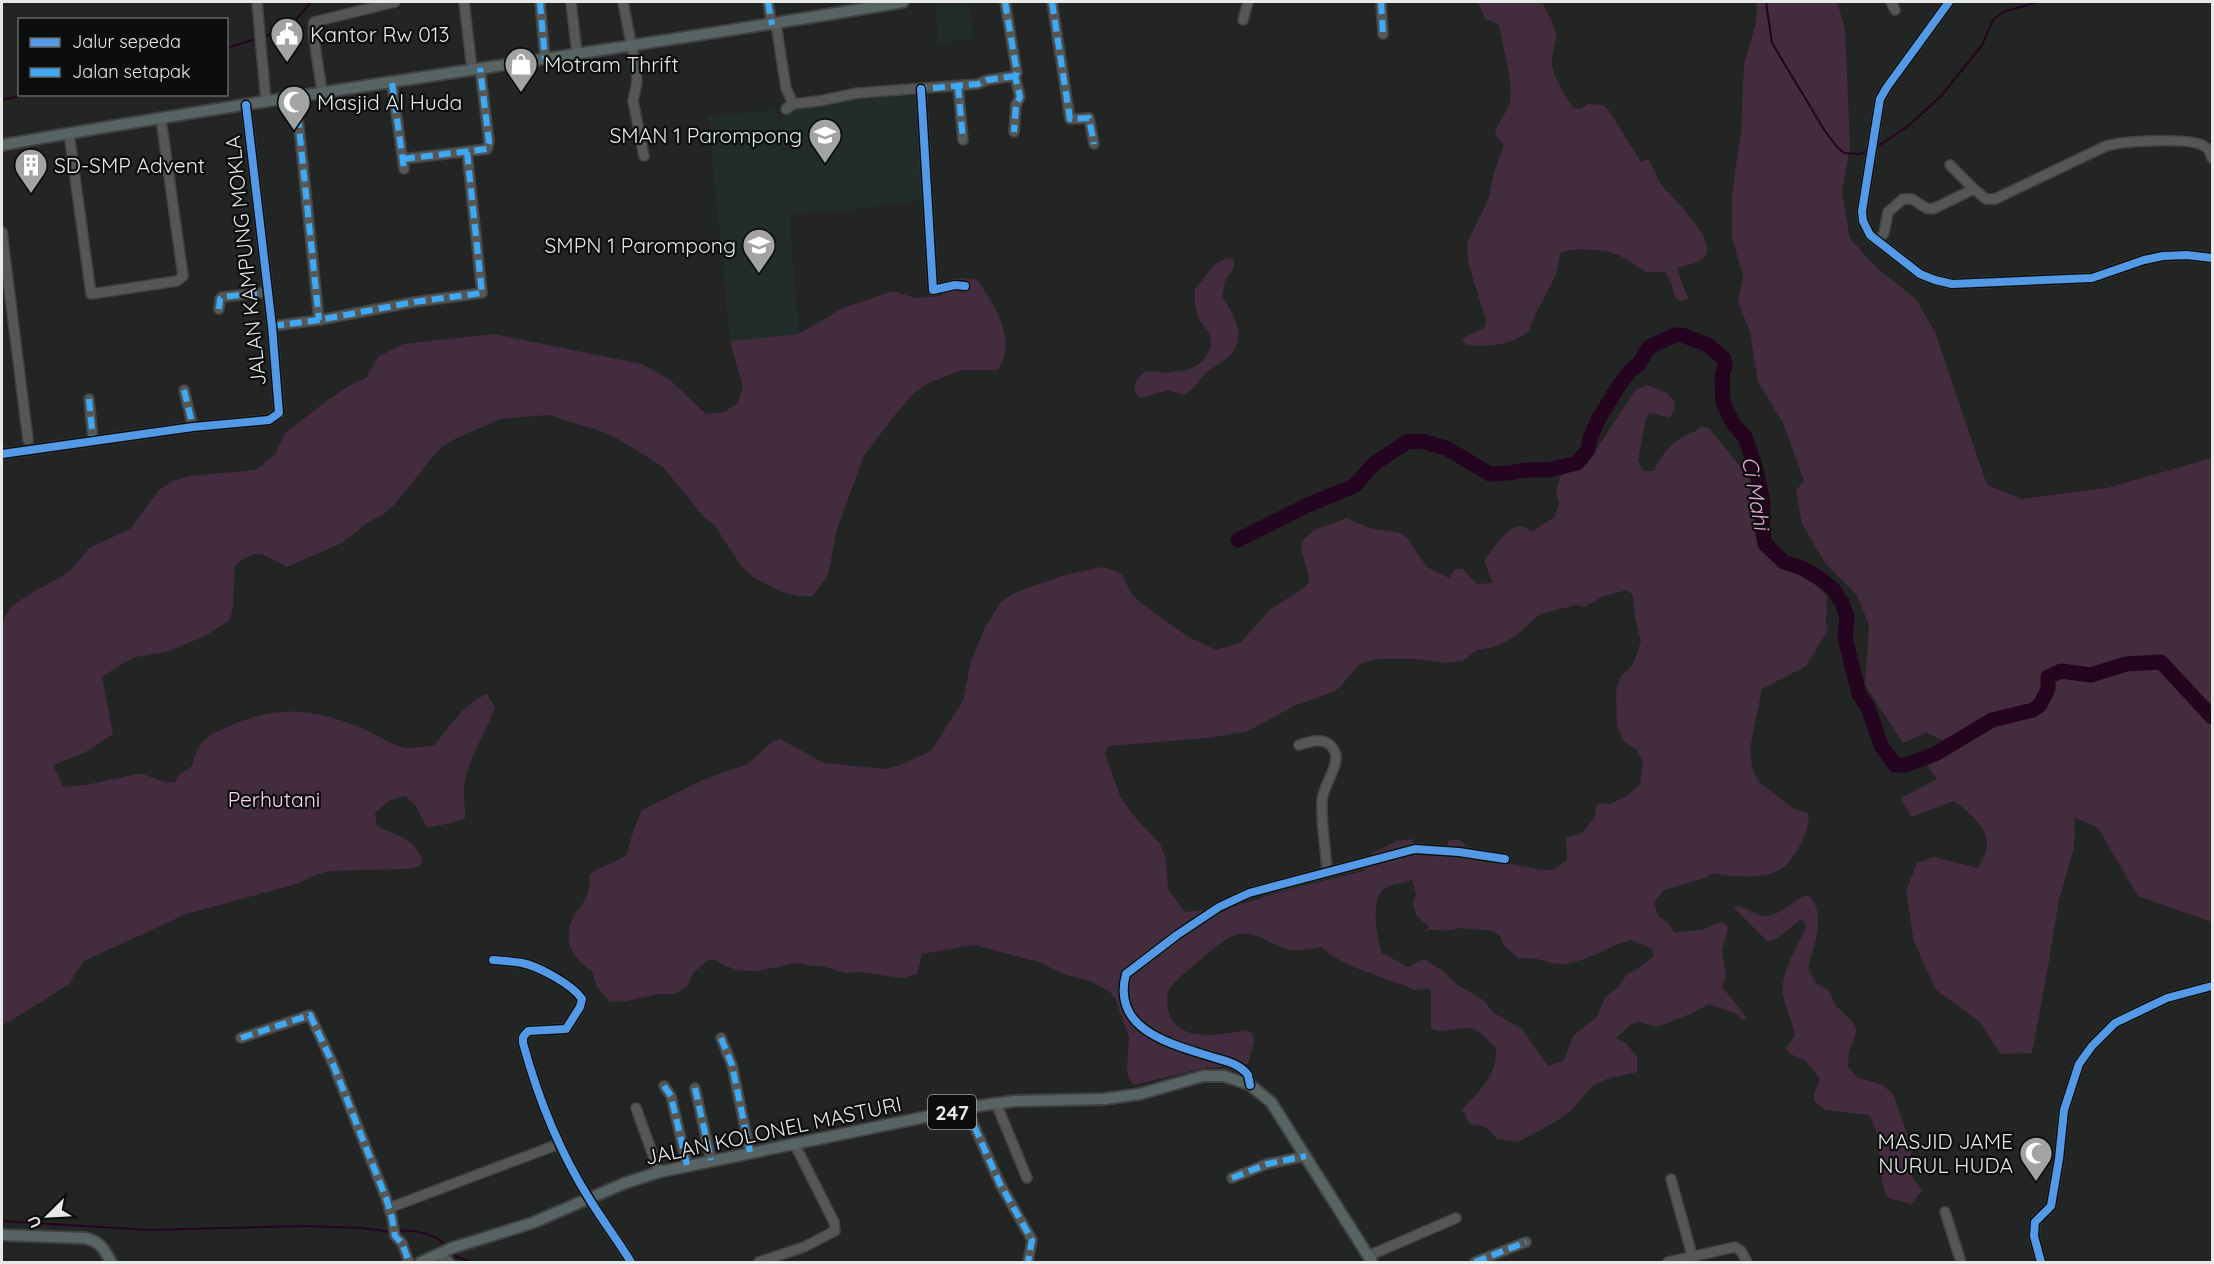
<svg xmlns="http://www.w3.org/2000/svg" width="2214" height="1264" viewBox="0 0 2214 1264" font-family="Quicksand,sans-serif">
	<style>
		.built { fill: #222c2b }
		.green { fill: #432c3d; fill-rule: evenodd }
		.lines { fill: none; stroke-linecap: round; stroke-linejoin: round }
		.stream { stroke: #24041e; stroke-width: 2 }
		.river { stroke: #24041e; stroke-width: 15 }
		.minor-casing { stroke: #404141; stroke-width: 12 }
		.major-casing { stroke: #404141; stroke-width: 14 }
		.minor { stroke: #555757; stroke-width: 9 }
		.major { stroke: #586363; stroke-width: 10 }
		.quiet { stroke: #3fa9f5; stroke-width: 6; stroke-dasharray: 12 6; stroke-linecap: butt }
		.cycleway-casing { stroke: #0c0e0e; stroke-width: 11 }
		.cycleway { stroke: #5399e6; stroke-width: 8 }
		.labels { text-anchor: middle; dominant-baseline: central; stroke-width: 4.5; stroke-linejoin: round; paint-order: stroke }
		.shield { fill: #0c0e0e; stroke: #a5a7a7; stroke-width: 1.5 }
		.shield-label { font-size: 20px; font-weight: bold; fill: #e7e9e9 }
		.poi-label { font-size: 21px; fill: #e7e9e9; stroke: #0c0e0e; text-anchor: start }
		.street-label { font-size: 21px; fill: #e7e9e9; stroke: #0c0e0e }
		.park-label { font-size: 21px; fill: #fed2f1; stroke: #0c0e0e }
		.water-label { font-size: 22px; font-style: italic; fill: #eda6da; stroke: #0c0e0e }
	</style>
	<rect width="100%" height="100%" fill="#232424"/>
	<!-- built -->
	<g class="built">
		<path d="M934,2h35l5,37 -35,4z"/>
		<path d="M918,93l5,107 -89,12 -45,2 10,120 -69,7 -22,-225 67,-6 4,10 20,-13 62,-10z"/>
	</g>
	<!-- green -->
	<g class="green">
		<path d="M1478,2h64c5,10 14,24 14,35 0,8 -4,16 -4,24 -1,13 14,36 21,47l8,1 6,-5 17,1 6,7 31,50 7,-3c6,8 8,17 13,25 11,14 55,54 45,71 -4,8 -20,10 -29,13l11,31 -8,2 -5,-3 -4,-16 -6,-10h-19l-27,-17 -15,-4 -24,-2 -19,3 -6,25 -20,38 -6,16c-18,15 -41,16 -63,14l-4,-6 22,-11 2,-8 -17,-54 -2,-17 1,-8 21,-43 5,-26 10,-26 -9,-12c2,-12 11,-19 14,-30 6,-19 -7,-58 -10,-79l-14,-6z"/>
		<path d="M1757,2h80l8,26 5,119 -8,45 8,47 29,31 37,29 19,33 52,153 34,14 86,-11 105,-30v463h-3l-71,-25 -40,-68 -23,-10 -1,30 -15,52 -12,73 -15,80 -32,1 -20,-32 -44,-32 -22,-48 -8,-51 11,-28 17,-6 44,11c3,-6 9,-15 9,-22 1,-20 -20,-35 -33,-45l-43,16 -10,-19 36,-19 -12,-17 19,-22 -18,-7 -23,10 -38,-58 4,-60 -12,-30 -32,-32 -23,-39 -6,-34 8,-9 -21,-58 -25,-41 -8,-50 -12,-30 5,-26 -11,-38v-44l9,-63 3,-67 12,-41z"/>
		<path d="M1227,258l7,1v8l-9,14 -3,16c11,16 24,36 11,55 -7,9 -18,14 -26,20 -9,8 -12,17 -23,23l-16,-5 -27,8c-12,-7 -5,-19 3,-26l8,-1 16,2 23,-4 12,-8 8,-14v-8l-2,-7 -10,-12 -4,-15v-16l19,-24z"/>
		<path d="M960,278l17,2c18,24 40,60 21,90h-36l-35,14 -12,8 -21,24 -30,40 -27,73 -9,46 -15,21h-16l-15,-4 -29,-15 -11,-10 -27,-41 -12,-10 -39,-48 -13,-9 -42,-25 -60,-19 -49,4 -45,20 -13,8 -11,12 -36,45 -11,10 -14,7 -28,22 -55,24c-22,-11 -30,-22 -52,-1l-2,39 -3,15 -25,16 -38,16 -31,5 -13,6 -21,14 11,57 -29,19 -31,12 10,22 23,-2 52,-11c13,0 24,11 37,8l4,-7 13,-9c7,-28 16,-31 42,-42 49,-21 89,-14 136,8 11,5 26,16 38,16 8,0 18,-2 27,-3 14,-19 30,-42 52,-51l8,13c-9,27 -29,53 -31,83 -1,9 2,18 1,28l-10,4 -28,6 -11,-22 -11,-10 -15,4 -15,13 2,13c19,8 40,14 46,36l-5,5 -13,2 -76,2 -14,4 -19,9 -110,30 -102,47 -16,24 -66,41v-405l10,-15 21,-14 28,-15 13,-10 15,-19 41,-19 29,-39 14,-9 16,-5 66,-6 20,-15 10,-22 39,-30 26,-18 16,-7 12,-21 25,-13 90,-10 149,30 28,16 36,34 18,-2 14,-9 5,-16 -13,-46 69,-7 44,-26 50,-17 22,7 25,-2z"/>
		<path d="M1647,385l20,8 8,9 -1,9 -5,7 -16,-5 -4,1 -3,4 -8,42 5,11h11c5,-13 14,-24 25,-32 7,-4 15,-6 22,-12l8,1 42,52 2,30 18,30 11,24 36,19 9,14 -1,25 2,8 -22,36 -44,23 -12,59 2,20 8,15 34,26 15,5c0,12 -5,26 -12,36 -3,5 -7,11 -11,15 -15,16 -53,12 -73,8l-8,5 -41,12 -10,12 4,14 10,7 7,10c9,-3 16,-1 24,-3 9,-1 15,-7 24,-8l5,6 -6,23 4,25 -4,11 23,28 1,4 -4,1 -6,-6 -27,-10 -19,10 -33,13 -18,-5 -8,2 -15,14 11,6 10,13v15l-30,7 -14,6 -21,25 -17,12 -37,20 -21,-3 -11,-12 -16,-3 -8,-15c17,-17 36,-35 34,-61 -8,-7 -17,-19 -27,-20 -14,-1 -25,6 -38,1v-37l-2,-3 -16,1c-9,-6 -15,-6 -25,-10 -24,-10 -48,-15 -67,-33 -10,1 -24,5 -32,3 -17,-4 -30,-18 -48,-16 -12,0 -26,14 -35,21 -9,8 -32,26 -37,35 -3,6 -2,17 0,23 10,31 54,21 78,17l6,4 1,8 -6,22 -48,5 -66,16 -5,-6 -2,-9 2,-33 -14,-39 -5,-6 -20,-11 -27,-7 -24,-12 -65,-17 -52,9 -5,20 -15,4 -41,-6 -16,1 -23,-7h-10l-15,-3 -40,8h-17l-17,-6 -7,-5h-8l-14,12 -7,14 -12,8h-16l-33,7 -16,1 -13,-15 -5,-16c-21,-12 -31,-34 -17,-57 3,-5 8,-10 11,-16 4,-7 3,-16 4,-24l6,-4 30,-14c5,-16 8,-31 16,-46l63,-31 43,-15 25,-23 7,-2 44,24 60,6 17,-4 30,-14 32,-50 8,-40 14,-34 16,-25 15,-10 49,-17 37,-8 14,4 6,4 9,18 11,11 48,34 26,12 24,-7 31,-34 33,-21 5,-6 -1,-8 -7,-26 2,-8 11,-10 33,-12 22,10 31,5 7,5 20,29 22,11 6,-9h8l14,15 16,-1 -9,-22c5,-8 21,-29 30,-33 6,-4 13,1 19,3l21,-14 5,-14 -3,-12 4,-14 32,-21 44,-67zM1627,590l6,5 2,24 6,22 -8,24 -13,12 -4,15 1,33 6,16 14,9 6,12 -3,22 -12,11 -17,9 -12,-1 -3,3 -1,11 -14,17 -15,3 1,23 -15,10h-8l-74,-13 -6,-14 -7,-4 -9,2c-2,16 -15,16 -28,13l-8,-15 -15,2 -25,12 -8,18 -82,20 -46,15 -51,6 -17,-23 -2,-30 -6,-15 -27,-29 -13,-19 -15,-43 3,-7 100,-8 40,-7 46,-25 41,-15 6,-5 18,-22 19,-5h37l31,4 17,-2 14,-11 17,-3 22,-11 24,-22 36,-9 8,2 20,-11zM1412,880l4,14 -3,8 3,13 13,12 -6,6 7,-4 15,2 16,-3 32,3 7,5 3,9 16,14c19,-4 30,7 46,5 23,-3 43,-18 66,-24l21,9 1,8 -17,13 -8,3 -11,15 -12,10 -9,20 -23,18 -9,24 -16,6 -26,-37 -28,-16 -11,-13 -28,-17 -12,-12 -19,-12 -16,8 -26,-14c-5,-16 -13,-53 3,-65 7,-5 19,-4 27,-8z"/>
		<path d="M1808,895c20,18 5,52 0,74l8,14 13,8 7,15 16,15 4,8 -1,7 -6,15 -1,16 10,11 23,6 12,10 19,53 -4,23 14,21 -11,13 -22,-6 -3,-3c-10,-26 -2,-56 -17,-80l-44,-5 -11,-9v-7l6,-15 -15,-19 -15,-6 -4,-6 9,-13c-3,-14 -9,-26 -12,-40 -4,-19 15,-50 23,-67l-2,-7 -4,-1 -24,19 -8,3 -34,-34 3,-2c9,1 19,10 27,10 19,0 28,-17 44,-21z"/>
	</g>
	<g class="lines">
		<!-- stream -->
		<g class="stream">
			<path d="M1766,2l6,41 53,88 12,16 7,6 16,1 7,-3"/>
			<path d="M264,37l25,-9 22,-26"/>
			<path d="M226,48l27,-8"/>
			<path d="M2,100l27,-6"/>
			<path d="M1875,148l32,-21 34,-31 41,-51 11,-25 10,-8 35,-10"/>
			<path d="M2,1221l149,9 152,-4 60,2 28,4"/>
			<path d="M397,1231c18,-1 37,1 49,15"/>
			<path d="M452,1252l5,5 15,5"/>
		</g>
		<!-- river -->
		<path class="river" d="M1238,540l72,-36 44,-18 21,-23 32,-21 14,-1 25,7 44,26 19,-1 16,-3h23l29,-7 11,-13 2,-12 9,-20 21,-34 10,-13 9,-7 10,-17 26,-12h7l26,10 16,14 1,6 -3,11 1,27 11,22 11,12 11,32 7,34 -1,24 3,17 19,18 18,6 17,10 14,11 9,14 5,14 -2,21 14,56 9,14 13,37 14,20h11l29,-11 57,-34 41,-10 7,-5 8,-16v-12l13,-6 30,4 35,-11 35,-2 51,55"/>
		<defs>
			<g id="minor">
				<path d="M257,2l9,100"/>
				<path d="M464,2l8,67"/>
				<path d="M540,2l5,57"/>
				<path d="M571,2l6,52"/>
				<path d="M623,2l13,66 1,14 -4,19 11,55"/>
				<path d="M768,2l4,23"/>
				<path d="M1005,2l12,71 -2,3 5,21 -4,8 -2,27"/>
				<path d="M1052,2l18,117 19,-1 5,26"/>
				<path d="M1381,2l2,32"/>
				<path d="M1891,2l4,8"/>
				<path d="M1949,2l-62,85 -7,12 -18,112 1,10 7,14 50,39 15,6 17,4 140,-6 52,-18 19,-4 24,-1 25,3"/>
				<path d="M1243,20l5,-18"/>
				<path d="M776,24l10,64 7,16"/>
				<path d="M392,83l12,86"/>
				<path d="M958,86l5,54"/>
				<path d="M921,89l12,201 22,-5 10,1"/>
				<path d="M322,93c-1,-13 -11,-63 -8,-71l81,-20"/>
				<path d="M296,98l23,222"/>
				<path d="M786,109l7,-5 26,-3 39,-8 120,-9 9,-4 28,-4"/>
				<path d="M69,133l22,161 86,-13 6,-5 -22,-157"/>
				<path d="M403,159l84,-10 2,-7 -9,-74"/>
				<path d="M1950,165l24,24"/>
				<path d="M2,232l26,208"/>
				<path d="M1878,241l6,-8 4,-21 15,-13h9l14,9 7,1 41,-20 12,10h9l111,-53c17,-5 84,-9 98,0 4,2 7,8 8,12"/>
				<path d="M219,309l1,-10 2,-2 45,-5"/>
				<path d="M272,326l47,-6 95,-18 68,-9 -15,-141"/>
				<path d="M184,390l9,37"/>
				<path d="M89,399l4,41"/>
				<path d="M2,454l191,-27 76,-7 10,-7 -7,-87 -26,-221"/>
				<path d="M1299,745c10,-3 22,-8 31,0 17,15 -8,38 -8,57 -1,23 4,47 5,70"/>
				<path d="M493,960c10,1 19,1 29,3 16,3 51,22 60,36l-2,8 -14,22 -38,2 -5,6v6c15,55 36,108 67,157 13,21 28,41 41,62"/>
				<path d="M241,1038l69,-23 23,49 53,134 6,20 3,18 7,7 7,19"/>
				<path d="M721,1038l11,27 18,87"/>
				<path d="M1250,1085l-2,-10c-9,-12 -23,-14 -36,-18 -41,-13 -101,-27 -86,-83l51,-39 42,-28 30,-14 166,-44 44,3 46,7"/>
				<path d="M664,1086l7,10 16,69"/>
				<path d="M695,1088l16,72"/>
				<path d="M996,1103l31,75"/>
				<path d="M636,1108l23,64"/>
				<path d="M969,1109l3,12 28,63 32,56 -4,22"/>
				<path d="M1232,1178l35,-14 39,-8"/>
				<path d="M1671,1179l21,76"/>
				<path d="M389,1208l170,-64"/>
				<path d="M1945,1212l16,50"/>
				<path d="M438,1254l11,8"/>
				<path d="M1368,1256l88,-38"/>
				<path d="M759,1262l45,-15 31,-16 -1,-9 -40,-79"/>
				<path d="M1475,1262l51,-20"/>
				<path d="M1668,1262l67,-15 6,4 6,11"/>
				<path d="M2041,1262l-7,-26 1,-14 16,-16 8,-47 5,-49 15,-46 13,-18 23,-23 52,-25 45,-12"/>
			</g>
			<g id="major">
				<path d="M2,145c299,-53 601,-92 901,-143"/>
				<path d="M2,1235l82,3c16,3 20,11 27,24"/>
				<path d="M421,1262l31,-14 80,-25 93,-40 34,-11 319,-66 36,-5 90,-2 36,-5 63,-18h21l26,9 21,17 101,160"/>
			</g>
		</defs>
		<!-- minor casing -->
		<use href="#minor" class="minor-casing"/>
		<!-- major casing -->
		<use href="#major" class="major-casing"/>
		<!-- minor -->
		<use href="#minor" class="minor"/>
		<!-- major -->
		<use href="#major" class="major"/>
		<!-- quiet -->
		<g class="quiet">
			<path d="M540,2l5,57"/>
			<path d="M768,2l4,23"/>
			<path d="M1005,2l12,71 -2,3 5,21 -4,8 -2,27"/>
			<path d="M1052,2l18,117 19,-1 5,26"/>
			<path d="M1381,2l2,32"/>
			<path d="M392,83l12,86"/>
			<path d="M958,86l5,54"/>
			<path d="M921,95v-6l57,-5 9,-4 28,-4"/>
			<path d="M296,98l23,222"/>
			<path d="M403,159l84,-10 2,-7 -9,-74"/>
			<path d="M219,309l1,-10 2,-2 45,-5"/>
			<path d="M272,326l47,-6 95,-18 68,-9 -15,-141"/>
			<path d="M184,390l9,37"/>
			<path d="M89,399l4,41"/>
			<path d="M241,1038l69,-23 23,49 53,134 6,20 3,18 7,7 7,19"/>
			<path d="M721,1038l11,27 18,87"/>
			<path d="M664,1086l7,10 16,69"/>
			<path d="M695,1088l16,72"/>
			<path d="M969,1109l3,12 28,63 32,56 -4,22"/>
			<path d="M1232,1178l35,-14 39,-8"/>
			<path d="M1475,1262l51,-20"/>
		</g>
		<defs>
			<g id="cycleway">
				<path d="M1949,2l-62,85 -7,12 -18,112 1,10 7,14 50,39 15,6 17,4 140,-6 52,-18 19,-4 24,-1 25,3"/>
				<path d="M921,89l12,201 22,-5 10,1"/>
				<path d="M2,454l191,-27 76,-7 10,-7 -7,-87 -26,-221"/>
				<path d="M493,960c10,1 19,1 29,3 16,3 51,22 60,36l-2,8 -14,22 -38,2 -5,6v6c15,55 36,108 67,157 13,21 28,41 41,62"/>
				<path d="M1250,1085l-2,-10c-9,-12 -23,-14 -36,-18 -41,-13 -101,-27 -86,-83l51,-39 42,-28 30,-14 166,-44 44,3 46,7"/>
				<path d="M2041,1262l-7,-26 1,-14 16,-16 8,-47 5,-49 15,-46 13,-18 23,-23 52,-25 45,-12"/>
			</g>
		</defs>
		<!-- cycleway casing -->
		<use href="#cycleway" class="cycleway-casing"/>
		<!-- cycleway -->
		<use href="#cycleway" class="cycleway"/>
	</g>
	<!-- icons -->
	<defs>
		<symbol id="civic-pin" viewBox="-11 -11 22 30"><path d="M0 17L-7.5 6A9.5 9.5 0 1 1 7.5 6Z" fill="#a2a4a4" stroke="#0c0e0e"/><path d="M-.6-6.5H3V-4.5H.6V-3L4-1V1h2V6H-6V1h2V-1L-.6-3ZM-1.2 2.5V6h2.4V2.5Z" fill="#fff"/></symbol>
		<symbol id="shop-pin" viewBox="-11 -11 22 30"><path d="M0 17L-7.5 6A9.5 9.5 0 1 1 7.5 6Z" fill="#a2a4a4" stroke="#0c0e0e"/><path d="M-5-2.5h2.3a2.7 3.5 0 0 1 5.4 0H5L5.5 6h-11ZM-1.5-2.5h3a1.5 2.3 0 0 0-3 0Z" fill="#fff"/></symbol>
		<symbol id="mosque-pin" viewBox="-11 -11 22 30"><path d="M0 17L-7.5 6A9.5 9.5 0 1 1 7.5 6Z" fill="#a2a4a4" stroke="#0c0e0e"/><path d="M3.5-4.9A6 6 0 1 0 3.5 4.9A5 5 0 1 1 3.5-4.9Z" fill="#fff"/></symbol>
		<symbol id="school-pin" viewBox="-11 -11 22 30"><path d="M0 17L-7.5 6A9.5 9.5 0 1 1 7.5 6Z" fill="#a2a4a4" stroke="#0c0e0e"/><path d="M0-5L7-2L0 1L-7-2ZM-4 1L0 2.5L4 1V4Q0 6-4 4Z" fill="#fff"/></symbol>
		<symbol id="building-pin" viewBox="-11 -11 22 30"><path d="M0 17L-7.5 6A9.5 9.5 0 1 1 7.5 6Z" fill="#a2a4a4" stroke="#0c0e0e"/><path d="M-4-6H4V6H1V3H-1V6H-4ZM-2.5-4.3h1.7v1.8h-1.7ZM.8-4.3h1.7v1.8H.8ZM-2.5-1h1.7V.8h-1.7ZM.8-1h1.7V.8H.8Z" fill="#fff"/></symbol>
	</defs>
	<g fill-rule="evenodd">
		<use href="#civic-pin" x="268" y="15" width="38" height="52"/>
		<use href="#shop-pin" x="502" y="45" width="38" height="52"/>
		<use href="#mosque-pin" x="275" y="83" width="38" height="52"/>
		<use href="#school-pin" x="806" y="116" width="38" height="52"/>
		<use href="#building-pin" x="12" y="146" width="38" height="52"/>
		<use href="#school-pin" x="740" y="226" width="38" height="52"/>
		<use href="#mosque-pin" x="2017" y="1134" width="38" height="52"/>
	</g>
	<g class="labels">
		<!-- shield labels -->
		<rect class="shield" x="928" y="1095" width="48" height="34" rx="4.5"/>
		<g class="shield-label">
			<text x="952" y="1112">247</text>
		</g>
		<!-- poi labels -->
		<g class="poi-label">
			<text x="310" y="34">Kantor Rw 013</text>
			<text x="544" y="64">Motram Thrift</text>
			<text x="317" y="102">Masjid Al Huda</text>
			<text x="802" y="135" text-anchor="end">SMAN 1 Parompong</text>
			<text x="54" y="165">SD-SMP Advent</text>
			<text x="736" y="245" text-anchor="end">SMPN 1 Parompong</text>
			<text x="2013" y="1141" text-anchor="end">MASJID JAME<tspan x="2013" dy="24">NURUL HUDA</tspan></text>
		</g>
		<!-- street labels -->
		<g class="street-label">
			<text transform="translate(245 261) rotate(-96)">JALAN KAMPUNG MOKLA</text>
			<text transform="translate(773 1130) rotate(-12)">JALAN KOLONEL MASTURI</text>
		</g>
		<!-- park labels -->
		<g class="park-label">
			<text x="274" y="799">Perhutani</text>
		</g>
		<!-- water labels -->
		<g class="water-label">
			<text transform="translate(1756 493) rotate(80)">Ci Mahi</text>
		</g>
	</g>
	<!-- border -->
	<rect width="2214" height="1264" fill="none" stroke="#e7e9e9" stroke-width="6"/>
	<!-- legend -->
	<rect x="18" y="18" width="210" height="78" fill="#0c0e0e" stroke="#646666" stroke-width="1.5"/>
	<rect x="30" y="38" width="30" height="9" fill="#5399e6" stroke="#646666" stroke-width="1.5"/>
	<text x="72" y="48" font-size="18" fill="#e7e9e9">Jalur sepeda</text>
	<rect x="30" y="68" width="30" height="9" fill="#3fa9f5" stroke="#646666" stroke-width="1.5"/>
	<text x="72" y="78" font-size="18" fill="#e7e9e9">Jalan setapak</text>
	<!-- north arrow -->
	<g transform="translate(48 1216) rotate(246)" stroke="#0c0e0e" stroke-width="4.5" paint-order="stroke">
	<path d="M0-4.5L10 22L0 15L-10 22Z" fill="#e7e9e9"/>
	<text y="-9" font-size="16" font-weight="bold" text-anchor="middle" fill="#e7e9e9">U</text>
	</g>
</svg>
